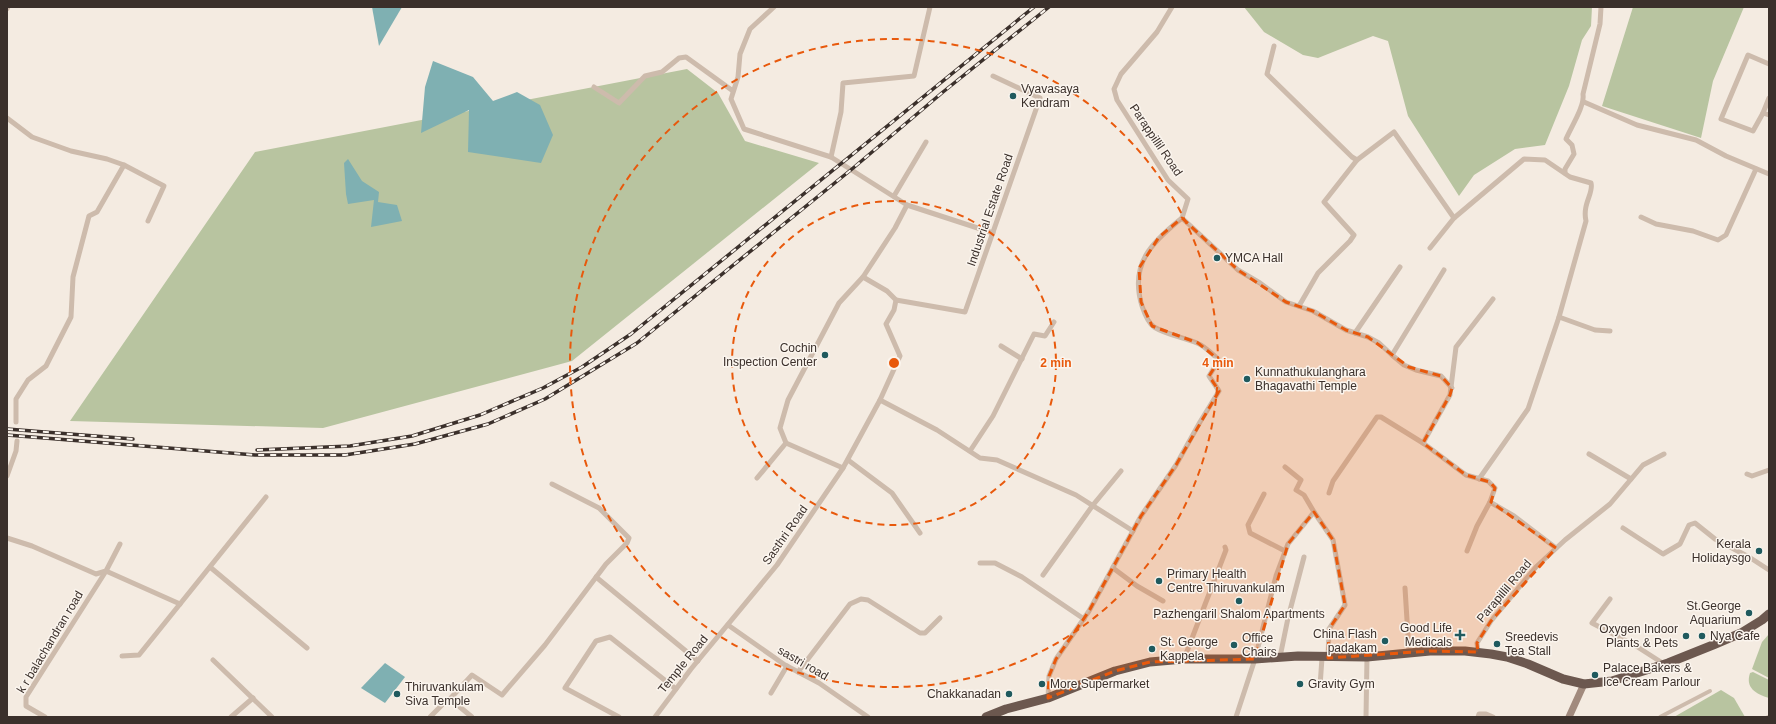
<svg xmlns="http://www.w3.org/2000/svg" width="1776" height="724" viewBox="0 0 1776 724" font-family="Helvetica,sans-serif">
	<style>
		.green { fill: #b8c4a0 }
		.water { fill: #7fb0b2 }
		.lines { fill: none; stroke-linecap: round; stroke-linejoin: round }
		.pedestrian { stroke: #cdbbac; stroke-width: 4 }
		.minor { stroke: #cdbbac; stroke-width: 5 }
		.secondary { stroke: #a18a7d; stroke-width: 7 }
		.trunk { stroke: #6c584f; stroke-width: 9 }
		.rail-casing { stroke: #3b302b; stroke-width: 3.5 }
		.rail { stroke: #fbf5ee; stroke-width: 2; stroke-dasharray: 6; stroke-linecap: butt }
		.marked { fill: #e8590c; fill-opacity: 0.2; stroke: #e8590c; stroke-width: 3; stroke-dasharray: 8 5; stroke-linejoin: round }
		.ring { fill: none; stroke: #e8590c; stroke-width: 2; stroke-dasharray: 7 5 }
		.poi-dot { fill: #1f5a5e; stroke: #fbf5ee; stroke-width: 1.5 }
		.labels { text-anchor: middle; dominant-baseline: central; stroke-width: 3; stroke-linejoin: round; paint-order: stroke }
		.poi-label { font-size: 12px; fill: #3b302b; stroke: #fbf5ee; text-anchor: start }
		.street-label { font-size: 12px; fill: #3b302b; stroke: #fbf5ee }
		.centre { fill: #e8590c; stroke: #fbf5ee; stroke-width: 2 }
		.ring-label { font-size: 12px; text-anchor: middle; font-weight: bold; fill: #e8590c; stroke: #fbf5ee; stroke-width: 3; stroke-linejoin: round; paint-order: stroke }
	</style>
	<rect width="100%" height="100%" fill="#f4ebe1"/>
	<!-- green -->
	<g class="green">
		<path d="M1244,7h348l-1,19 -9,14 -13,46 -24,59 -30,4 -41,26 -15,21 -51,-80 -20,-75 -15,-5 -55,22 -15,-3 -39,-23z"/>
		<path d="M1633,7h111l-31,74 -12,57 -99,-32z"/>
		<path d="M687,69l31,24 27,48 74,22 -247,198 -249,67 -253,-7 185,-269z"/>
		<path d="M1769,634v44l-17,-9 10,-27z"/>
		<path d="M1753,672l16,8v18c-13,-4 -24,-10 -19,-25z"/>
		<path d="M1721,690l13,8 11,19h-71z"/>
	</g>
	<!-- water -->
	<g class="water">
		<path d="M372,7h30l-23,39z"/>
		<path d="M433,61l40,16 20,24 24,-9 23,13 13,30 -12,28 -73,-11 1,-42 -48,23 4,-46z"/>
		<path d="M348,159l14,22 17,11 -1,10 19,3 5,16 -31,6 3,-27 -26,4 -2,-10 -2,-31z"/>
		<path d="M385,663l20,14 -20,26 -24,-15z"/>
	</g>
	<g class="lines">
		<!-- pedestrian -->
		<g class="pedestrian">
			<path d="M1660,717l50,-26"/>
			<path d="M1768,717h1"/>
		</g>
		<!-- minor -->
		<g class="minor">
			<path d="M774,7l-24,22 -10,25 -2,23 -7,22 13,30 87,28 76,48 -12,23 -32,49 -24,26 -51,97 -8,28 6,15 57,25"/>
			<path d="M1172,7l-15,25 -36,42 -7,15 3,11 51,80 20,19 -6,19 56,52 22,13 26,19 27,9 33,19 22,7 11,6 13,12 52,-85"/>
			<path d="M7,9l1,-2"/>
			<path d="M1274,46l-7,28 85,83 5,3 37,-28 60,86"/>
			<path d="M1769,64l-21,-9 -27,64 32,12 10,-18 6,2"/>
			<path d="M594,87l25,16 26,-27 17,-4 17,-14 7,-1 47,34"/>
			<path d="M1584,102l53,23 59,15 30,16 43,18"/>
			<path d="M1763,113l6,-15"/>
			<path d="M7,118l25,19 39,14 36,8 17,6 40,21 -16,35"/>
			<path d="M831,157l10,-45 2,-29 71,-7 16,-69"/>
			<path d="M1565,173v-4l9,-15 -2,-9 -6,-6c5,-12 19,-33 17,-45l17,-70 1,-17"/>
			<path d="M894,196l32,-54"/>
			<path d="M907,205l86,28"/>
			<path d="M1641,217l15,7 37,7 25,9 8,-5 30,-66"/>
			<path d="M1430,248l24,-30 70,-59 21,1 25,17 21,6c3,10 -9,21 -5,38l-27,96 -31,92 -49,70"/>
			<path d="M863,277l24,14 9,9 -2,10 -8,14 14,32 -20,44 57,30 43,28 17,2 79,35 57,36"/>
			<path d="M896,300l69,12 75,-214 -47,-22"/>
			<path d="M1299,306l19,-33 32,-32 4,-6 -30,-33 33,-42"/>
			<path d="M1559,317l36,13 15,1"/>
			<path d="M1355,333l45,-66"/>
			<path d="M1001,346l21,13"/>
			<path d="M1392,355l12,10 12,5 25,6 11,12"/>
			<path d="M16,422v-23l12,-19 18,-14 25,-49 2,-40 16,-61 8,-4 27,-47"/>
			<path d="M970,451l23,-35 41,-82 11,2 9,-14"/>
			<path d="M1589,454l42,25"/>
			<path d="M848,460l44,33 28,40"/>
			<path d="M1285,467l16,13 -5,10 8,5 10,17"/>
			<path d="M1747,474l5,2 17,-6"/>
			<path d="M7,476l9,-25 1,-10"/>
			<path d="M757,478l29,-35"/>
			<path d="M1329,493l4,-12 44,-64h4l42,26"/>
			<path d="M1264,494l-16,31 2,8 35,18"/>
			<path d="M1490,502l24,14 42,32"/>
			<path d="M1623,528l40,26 17,-10 9,-19 6,-2 20,16 34,18 20,13"/>
			<path d="M7,538l25,8 64,28 10,-3 14,-27"/>
			<path d="M1467,551l10,-25 13,-24 5,-14 -7,-7 -22,-6 -43,-32 27,-48 6,-48 37,-48"/>
			<path d="M980,563h15l27,14 62,42"/>
			<path d="M210,567l97,81"/>
			<path d="M1113,568l24,18 26,15"/>
			<path d="M1043,575l50,-70 28,-34"/>
			<path d="M596,577l102,84"/>
			<path d="M1405,588l4,64"/>
			<path d="M1610,599l-18,24 44,23 28,18"/>
			<path d="M728,625l57,40 34,18 49,34"/>
			<path d="M1478,652l-1,-9 14,-22 45,-54 29,-27 45,-36 33,-39 21,-11"/>
			<path d="M122,656l17,-1 127,-158"/>
			<path d="M1280,657l8,-39 16,-61"/>
			<path d="M1184,659l42,-109 -1,-3"/>
			<path d="M213,660l59,57"/>
			<path d="M798,672l52,-68 11,-5 7,1 52,33h5l15,-15"/>
			<path d="M1320,686l2,-28"/>
			<path d="M771,693l16,-27"/>
			<path d="M1048,698l1,-22 7,-17 33,-48 52,-95 35,-51 24,-43 19,-31 -10,-15 10,-16c-7,-6 -14,-14 -22,-17 -14,-6 -30,-8 -43,-16 -6,-4 -10,-15 -12,-21 -13,-42 10,-64 40,-88"/>
			<path d="M448,701l24,-26 30,20 43,-50 61,-81 21,-21 2,-5 -30,-30 -47,-24"/>
			<path d="M45,717l-19,-11v-9l80,-126 74,33"/>
			<path d="M231,717l22,-19"/>
			<path d="M430,717l17,-17 8,3 17,14"/>
			<path d="M619,717l-54,-29 31,-47 14,-4 66,52"/>
			<path d="M655,717l36,-48 86,-104 66,-97 37,-68"/>
			<path d="M1236,717l19,-58 21,-83 12,-32 26,-32 19,28 12,65 -16,24 -1,29"/>
			<path d="M1366,717l1,-60"/>
			<path d="M1478,717l1,-3h7l7,3"/>
		</g>
		<!-- secondary -->
		<path class="secondary" d="M1569,717l15,-33"/>
		<!-- trunk -->
		<path class="trunk" d="M986,717l20,-8 42,-11 67,-27 35,-9 34,-3h71l43,-3 69,1 63,-6h35l26,3 16,3 21,7 35,15 21,5 28,-3 56,-18 45,-18 28,-12 21,-13 7,-6"/>
		<defs>
			<g id="rail">
				<path d="M7,429l126,10"/>
				<path d="M7,435l248,20h90l70,-11 73,-20 57,-25 92,-56 215,-174 91,-77 106,-85"/>
				<path d="M257,450l93,-4 62,-10 68,-21 63,-27 39,-21 49,-33 403,-327"/>
			</g>
		</defs>
		<!-- rail casing -->
		<use href="#rail" class="rail-casing"/>
		<!-- rail -->
		<use href="#rail" class="rail"/>
	</g>
	<!-- marked area -->
	<path class="marked" d="M1182,218l56,52 48,32 27,9 33,19 22,7 41,30 32,9 11,12 -2,7 -27,48 43,32 24,7 5,6 -4,14 65,46 -65,73 -14,22 1,9 -48,-1 -102,7 1,-29 16,-24 -12,-65 -19,-28 -26,32 -33,115 -105,3 -35,9 -67,27 1,-22 7,-17 33,-48 52,-95 35,-51 43,-74 -10,-15 10,-16 -21,-17 -46,-17 -11,-24 -2,-34 20,-31z"/>
	<!-- distance rings -->
	<g class="ring">
		<circle cx="894" cy="363" r="162"/>
		<circle cx="894" cy="363" r="324"/>
	</g>
	<!-- markers -->
	<g class="poi-dot">
		<circle cx="1013" cy="96" r="4"/>
		<circle cx="1217" cy="258" r="4"/>
		<circle cx="825" cy="355" r="4"/>
		<circle cx="1247" cy="379" r="4"/>
		<circle cx="1759" cy="551" r="4"/>
		<circle cx="1159" cy="581" r="4"/>
		<circle cx="1239" cy="601" r="4"/>
		<circle cx="1749" cy="613" r="4"/>
		<path d="M1458 629h4v4h4v4h-4v4h-4v-4h-4v-4h4z"/>
		<circle cx="1686" cy="636" r="4"/>
		<circle cx="1702" cy="636" r="4"/>
		<circle cx="1385" cy="641" r="4"/>
		<circle cx="1497" cy="644" r="4"/>
		<circle cx="1234" cy="645" r="4"/>
		<circle cx="1152" cy="649" r="4"/>
		<circle cx="1595" cy="675" r="4"/>
		<circle cx="1042" cy="684" r="4"/>
		<circle cx="1300" cy="684" r="4"/>
		<circle cx="397" cy="694" r="4"/>
		<circle cx="1009" cy="694" r="4"/>
	</g>
	<g class="labels">
		<!-- poi labels -->
		<g class="poi-label">
			<text x="1021" y="89">Vyavasaya<tspan x="1021" dy="14">Kendram</tspan></text>
			<text x="1225" y="258">YMCA Hall</text>
			<text x="817" y="348" text-anchor="end">Cochin<tspan x="817" dy="14">Inspection Center</tspan></text>
			<text x="1255" y="372">Kunnathukulanghara<tspan x="1255" dy="14">Bhagavathi Temple</tspan></text>
			<text x="1751" y="544" text-anchor="end">Kerala<tspan x="1751" dy="14">Holidaysgo</tspan></text>
			<text x="1167" y="574">Primary Health<tspan x="1167" dy="14">Centre Thiruvankulam</tspan></text>
			<text x="1741" y="606" text-anchor="end">St.George<tspan x="1741" dy="14">Aquarium</tspan></text>
			<text x="1239" y="614" text-anchor="middle">Pazhengaril Shalom Apartments</text>
			<text x="1452" y="628" text-anchor="end">Good Life<tspan x="1452" dy="14">Medicals</tspan></text>
			<text x="1678" y="629" text-anchor="end">Oxygen Indoor<tspan x="1678" dy="14">Plants &amp; Pets</tspan></text>
			<text x="1377" y="634" text-anchor="end">China Flash<tspan x="1377" dy="14">padakam</tspan></text>
			<text x="1710" y="636">Nya Cafe</text>
			<text x="1505" y="637">Sreedevis<tspan x="1505" dy="14">Tea Stall</tspan></text>
			<text x="1242" y="638">Office<tspan x="1242" dy="14">Chairs</tspan></text>
			<text x="1160" y="642">St. George<tspan x="1160" dy="14">Kappela</tspan></text>
			<text x="1603" y="668">Palace Bakers &amp;<tspan x="1603" dy="14">Ice Cream Parlour</tspan></text>
			<text x="1050" y="684">More Supermarket</text>
			<text x="1308" y="684">Gravity Gym</text>
			<text x="405" y="687">Thiruvankulam<tspan x="405" dy="14">Siva Temple</tspan></text>
			<text x="1001" y="694" text-anchor="end">Chakkanadan</text>
		</g>
		<!-- street labels -->
		<g class="street-label">
			<text transform="translate(1156 140) rotate(56)">Parappillil Road</text>
			<text transform="translate(990 210) rotate(-71)">Industrial Estate Road</text>
			<text transform="translate(785 535) rotate(-55)">Sasthri Road</text>
			<text transform="translate(1504 591) rotate(-50)">Parapillil Road</text>
			<text transform="translate(50 642) rotate(-59)">k r balachandran road</text>
			<text transform="translate(803 663) rotate(30)">sastri road</text>
			<text transform="translate(683 664) rotate(-51)">Temple Road</text>
		</g>
	</g>
	<circle cx="894" cy="363" r="6" class="centre"/>
	<g class="ring-label">
		<text x="1056" y="367">2 min</text>
		<text x="1218" y="367">4 min</text>
	</g>
	<!-- border -->
	<rect width="1776" height="724" fill="none" stroke="#3b302b" stroke-width="16"/>
</svg>
